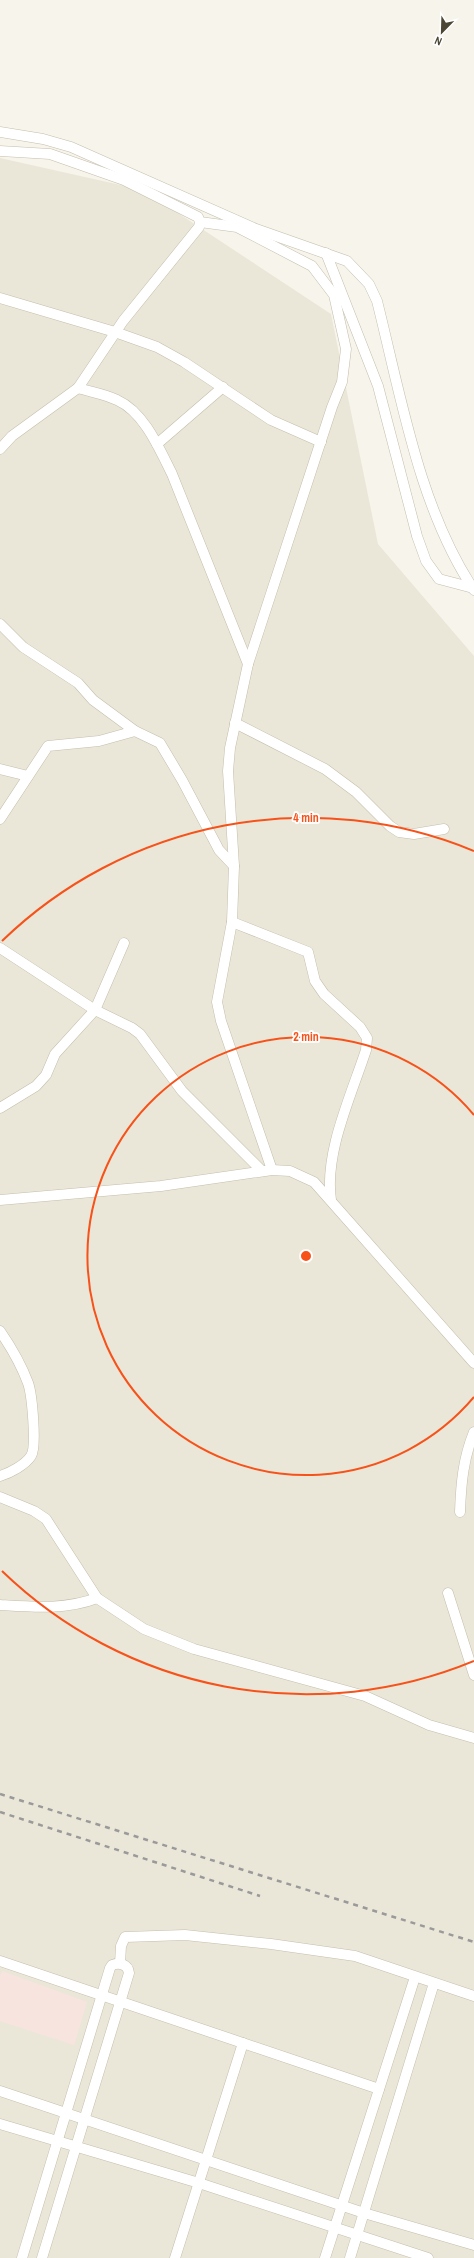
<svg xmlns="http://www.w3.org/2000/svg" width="474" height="2258" viewBox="0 0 474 2258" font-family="'Archivo Narrow',sans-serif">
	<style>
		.residential { fill: #ebe7d8 }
		.medical { fill: #f8e4de }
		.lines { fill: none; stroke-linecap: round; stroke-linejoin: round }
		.street-casing { stroke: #c4beac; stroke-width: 11 }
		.street { stroke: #fff; stroke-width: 10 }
		.rail { stroke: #9a9a9a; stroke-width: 2.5; stroke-dasharray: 5 5; stroke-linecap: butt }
		.ring { fill: none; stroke: #f6521a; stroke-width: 2 }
		.centre { fill: #f6521a; stroke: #fff; stroke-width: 2 }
		.ring-label { font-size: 12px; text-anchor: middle; font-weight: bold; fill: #f6521a; stroke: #fff; stroke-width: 3.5; stroke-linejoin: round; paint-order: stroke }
	</style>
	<rect width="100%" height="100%" fill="#f7f4eb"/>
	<!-- residential -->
	<path class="residential" d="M0,158l143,32 188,124 47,230 96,112v1602h-474z"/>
	<!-- medical -->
	<path class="medical" d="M2,1971l85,31 -13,43 -74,-24v-44z"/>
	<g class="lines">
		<defs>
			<g id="street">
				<path d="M0,132l43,7 28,8 185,82 91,32 22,23 8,17c24,95 42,207 97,289"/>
				<path d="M0,151l50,3 74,26 74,37 2,5 37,5 75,39 22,29 12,54 -4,33 -10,25 -84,257 -18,84 -2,23 6,95 -2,56 -15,80 4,19 51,149"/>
				<path d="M326,253l52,133 39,150 9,25 13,18 34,9"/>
				<path d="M0,298l115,34 42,15 27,15 87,58 50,22"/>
				<path d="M78,388c13,4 27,6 39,12 27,12 42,48 55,74l76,190"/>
				<path d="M157,444l66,-57"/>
				<path d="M0,449l12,-13 66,-48 45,-67 76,-94 1,-5"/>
				<path d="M0,624l23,23 55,36 15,17 42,31 25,12 22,37 37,70 15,16"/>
				<path d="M235,723l90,46 31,23 34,34 9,6 15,2 30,-5"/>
				<path d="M0,769l28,7"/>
				<path d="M0,819l48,-73 51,-5 36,-10"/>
				<path d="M232,922l76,30 7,29 9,13 36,33 7,11 -1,12c-15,46 -42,103 -35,150"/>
				<path d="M0,948l95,62 37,18 8,6 42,57 80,80"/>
				<path d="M0,1108l36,-22 10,-11 9,-21 40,-44 29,-67"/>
				<path d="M0,1200l161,-14 111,-16 18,1 24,11 160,181"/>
				<path d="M0,1331c11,16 21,33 28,52 4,11 9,64 3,73 -6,9 -21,17 -31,20"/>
				<path d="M0,1497l34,14 12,8 51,79 47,31 50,20 171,47 64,29 45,13"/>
				<path d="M460,1512c1,-28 3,-53 14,-80"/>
				<path d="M448,1593l26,82"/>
				<path d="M0,1605c32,2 66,5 97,-7"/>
				<path d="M0,1961l379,128"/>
				<path d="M120,1963l1,-17 4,-9 60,-2 86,9 84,12 119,40"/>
				<path d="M0,2091l364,122 110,32"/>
				<path d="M0,2124l199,59 229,75"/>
				<path d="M22,2258l88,-290 2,-3c7,-3 16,-1 17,8l-87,285"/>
				<path d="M175,2258l68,-215"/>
				<path d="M325,2258l90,-281"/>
				<path d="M350,2258l84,-275"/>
			</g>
		</defs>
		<!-- street casing -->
		<use href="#street" class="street-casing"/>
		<!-- street -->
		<use href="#street" class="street"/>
		<!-- rail -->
		<g class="rail">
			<path d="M0,1794l474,148"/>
			<path d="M0,1812l260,84"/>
		</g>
	</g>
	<!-- distance rings -->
	<g class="ring">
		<path d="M474 1397A219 219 0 1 1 474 1115"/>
		<path d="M474 1661A438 438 0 0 1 2 1571M2 941A438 438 0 0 1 474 851"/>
	</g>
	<circle cx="306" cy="1256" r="6" class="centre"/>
	<g class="ring-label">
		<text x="306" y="822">4 min</text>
		<text x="306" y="1041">2 min</text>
	</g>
	<!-- north arrow -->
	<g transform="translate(442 32) rotate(203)" stroke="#ffffff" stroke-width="3" paint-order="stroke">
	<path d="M0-3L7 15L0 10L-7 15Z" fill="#4c4637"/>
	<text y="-6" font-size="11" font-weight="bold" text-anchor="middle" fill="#4c4637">N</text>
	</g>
</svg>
